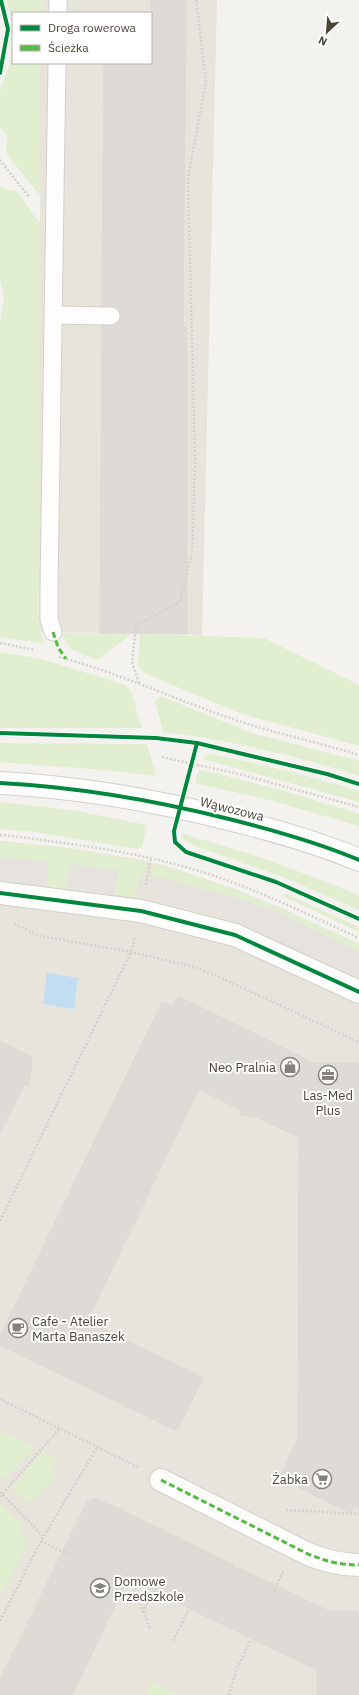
<svg xmlns="http://www.w3.org/2000/svg" width="359" height="1695" viewBox="0 0 359 1695" font-family="'IBM Plex Sans',sans-serif">
	<style>
		.residential { fill: #e7e4dc }
		.green { fill: #e1eecf }
		.parking { fill: #e6e3df }
		.water { fill: #c0ddf1 }
		.building { fill: #dedbd6; stroke: #dcd9d4 }
		.lines { fill: none; stroke-linecap: round; stroke-linejoin: round }
		.service-casing { stroke: #d2d0cb; stroke-width: 19 }
		.minor-casing { stroke: #d2d0cb; stroke-width: 24 }
		.tertiary-casing { stroke: #d2d0cb; stroke-width: 24 }
		.path { stroke: #d3d2cc; stroke-width: 2.5; stroke-dasharray: 2 2; stroke-linecap: butt }
		.service { stroke: #fdfdfc; stroke-width: 17 }
		.minor { stroke: #fdfdfc; stroke-width: 22 }
		.tertiary { stroke: #fdfdfc; stroke-width: 22 }
		.quiet { stroke: #58b947; stroke-width: 3; stroke-dasharray: 6 3; stroke-linecap: butt }
		.cycleway-casing { stroke: #fff; stroke-width: 6 }
		.cycleway { stroke: #00873e; stroke-width: 4 }
		.labels { text-anchor: middle; dominant-baseline: central; stroke-width: 4; stroke-linejoin: round; paint-order: stroke }
		.street-label { font-size: 13px; fill: #4b4439; stroke: #fff }
		.poi-label { font-size: 13px; fill: #4b4439; stroke: #fff; text-anchor: end }
	</style>
	<rect width="100%" height="100%" fill="#f4f2ee"/>
	<!-- residential -->
	<g class="residential">
		<path d="M43,0h174l-15,636 -15,-2 -147,-2v-569h111v-50h-110z"/>
		<path d="M0,841l67,7 70,11 36,9 62,21 46,19 78,36v751h-359z"/>
	</g>
	<!-- green -->
	<g class="green">
		<path d="M6,0h37l-2,13h-28v10z"/>
		<path d="M13,38v25h27v133l-34,-43 1,-17 -7,-9v-36l11,-31z"/>
		<path d="M0,186l9,4 8,1 23,33v408l5,12 -45,-7v-314l4,-25 -4,-20z"/>
		<path d="M60,633l70,1 -1,2 -32,24 -26,-11z"/>
		<path d="M140,634l124,4 95,47v61l-120,-33 -95,-40 -6,-8z"/>
		<path d="M0,652l41,7 85,26 5,6 11,37h-142z"/>
		<path d="M158,697h5l89,36 107,28v15c-64,-21 -130,-36 -196,-44l-8,-31z"/>
		<path d="M0,743l147,1 9,32 -51,-6 -105,-8z"/>
		<path d="M213,754l83,19 63,18v11l-156,-43 3,-4z"/>
		<path d="M198,770c55,11 108,27 161,44v12l-94,-27 -70,-16z"/>
		<path d="M0,802l77,9 70,14 -5,22 -5,2 -102,-17 -35,-3z"/>
		<path d="M181,833l88,27 90,35v15l-81,-35 -86,-30 -11,-7z"/>
		<path d="M0,841l67,7 80,14 -3,12 -5,5 -4,18 -21,-2 4,-24 -48,-7 -3,25 -20,-2 1,-25 -48,-5z"/>
		<path d="M154,864c72,18 138,49 205,80v8l-81,-40 -34,-12 -93,-24z"/>
		<path d="M284,893l75,34v5l-76,-36z"/>
		<path d="M0,1430l35,18 -32,32 -3,-2z"/>
		<path d="M43,1451l15,8 -6,12 5,6 -28,27 -17,-16z"/>
		<path d="M0,1503l24,23 -5,5 9,12 -23,47 -5,2z"/>
		<path d="M152,1681l27,14h-34z"/>
	</g>
	<!-- parking -->
	<g class="parking">
		<path d="M0,857l48,5 -1,25 -47,-6z"/>
		<path d="M69,864l49,7 -4,24 -47,-6z"/>
		<path d="M161,878l83,22 34,12 81,40v25l-132,-60 -34,-9 -38,-7z"/>
	</g>
	<!-- water -->
	<path class="water" d="M47,973l31,5 -4,31 -31,-5z"/>
	<!-- building -->
	<g class="building">
		<path d="M151,0h35l-3,326h4v308l-87,-1 2,-307 13,-1 4,-4 2,-5 -5,-8 -14,-2v-2l2,-241h47z"/>
		<path d="M178,996l136,67h45v444h-6l-2,6 -72,-35 19,-39 1,-302 -43,-20 -15,-2v-5l-42,-21 -112,232 116,57 -26,53 -177,-86v-9l162,-334 11,4z"/>
		<path d="M0,1041l32,16 -3,28h-5l-24,48z"/>
		<path d="M97,1498l137,67v9l3,-7 92,44h30v84h-42v-25l-189,-91 -56,116h-72v-16l87,-177z"/>
	</g>
	<g class="lines">
		<defs>
			<g id="service">
				<path d="M58,13v-13"/>
				<path d="M54,315l57,1"/>
				<path d="M53,632l-4,-13v-31l8,-525"/>
			</g>
			<g id="minor">
				<path d="M0,893l141,18 94,24 124,57"/>
				<path d="M161,1480l147,74c17,7 32,11 51,11"/>
			</g>
			<path id="tertiary" d="M0,783c78,4 153,17 229,36 44,11 88,23 130,41"/>
		</defs>
		<!-- service casing -->
		<use href="#service" class="service-casing"/>
		<!-- minor casing -->
		<use href="#minor" class="minor-casing"/>
		<!-- tertiary casing -->
		<use href="#tertiary" class="tertiary-casing"/>
		<!-- path -->
		<g class="path">
			<path d="M0,160l29,37"/>
			<path d="M0,643l35,7"/>
			<path d="M59,657c64,17 123,46 186,66 37,12 76,20 114,32"/>
			<path d="M139,683l-7,-21 4,-36 44,-24 12,-50 3,-91 -7,-283 18,-97 -10,-81"/>
			<path d="M162,757l81,18 116,32"/>
			<path d="M0,835c19,1 38,5 57,7 60,8 120,19 177,41 43,16 84,36 125,55"/>
			<path d="M146,885l5,-28"/>
			<path d="M14,924l26,12 91,16 63,15 23,9 142,66"/>
			<path d="M0,1221l131,-269 4,-14"/>
			<path d="M0,1399l138,68"/>
			<path d="M0,1492l43,44"/>
			<path d="M0,1497l60,-69"/>
			<path d="M286,1510l73,4"/>
			<path d="M41,1541l28,14"/>
			<path d="M132,1581l18,48"/>
			<path d="M274,1592l9,-20"/>
			<path d="M143,1612l10,-21"/>
			<path d="M0,1621l41,-80 57,-95"/>
			<path d="M173,1641l16,-32"/>
			<path d="M229,1695l7,-24 15,-32"/>
		</g>
		<!-- service -->
		<use href="#service" class="service"/>
		<!-- minor -->
		<use href="#minor" class="minor"/>
		<!-- tertiary -->
		<use href="#tertiary" class="tertiary"/>
		<!-- quiet -->
		<g class="quiet">
			<path d="M53,632l5,15 8,12"/>
			<path d="M161,1480l147,74c17,7 32,11 51,11"/>
		</g>
		<defs>
			<g id="cycleway">
				<path d="M0,73l8,-44 -7,-29"/>
				<path d="M0,733l156,5 41,5 130,31 32,10"/>
				<path d="M197,743l-23,88 1,11 11,10 90,30 83,37"/>
				<path d="M0,783c78,4 153,17 229,36 44,11 88,23 130,41"/>
				<path d="M0,893l141,18 94,24 124,57"/>
			</g>
		</defs>
		<!-- cycleway casing -->
		<use href="#cycleway" class="cycleway-casing"/>
		<!-- cycleway -->
		<use href="#cycleway" class="cycleway"/>
	</g>
	<!-- icons -->
	<defs>
		<symbol id="shop-ring" viewBox="-11 -11 22 22"><circle r="9.5" fill="#fff" stroke="#868178" stroke-width="1.5"/><path d="M-5-2.5h2.3a2.7 3.5 0 0 1 5.4 0H5L5.5 6h-11ZM-1.5-2.5h3a1.5 2.3 0 0 0-3 0Z" fill="#868178"/></symbol>
		<symbol id="office-ring" viewBox="-11 -11 22 22"><circle r="9.5" fill="#fff" stroke="#868178" stroke-width="1.5"/><path d="M-6-3h4V-5.5h4V-3h4V5H-6ZM-1-4.5V-3h2v-1.5ZM-6 0V1H6V0Z" fill="#868178"/></symbol>
		<symbol id="cafe-ring" viewBox="-11 -11 22 22"><circle r="9.5" fill="#fff" stroke="#868178" stroke-width="1.5"/><path d="M-5.5-4.5H6V0H3Q3 3.5 0 3.5H-2.5Q-5.5 3.5-5.5 0ZM3-3.2v2h1.7v-2ZM-6 4.5H4V6H-6Z" fill="#868178"/></symbol>
		<symbol id="supermarket-ring" viewBox="-11 -11 22 22"><circle r="9.5" fill="#fff" stroke="#868178" stroke-width="1.5"/><path d="M-6-5.5h2.5l.6 2H6L4.5 2H-2.5L-4.4-4H-6ZM-1.5 3.2a1.3 1.3 0 1 0 .1 0ZM3 3.2a1.3 1.3 0 1 0 .1 0Z" fill="#868178"/></symbol>
		<symbol id="school-ring" viewBox="-11 -11 22 22"><circle r="9.5" fill="#fff" stroke="#868178" stroke-width="1.5"/><path d="M0-5L7-2L0 1L-7-2ZM-4 1L0 2.5L4 1V4Q0 6-4 4Z" fill="#868178"/></symbol>
	</defs>
	<g fill-rule="evenodd">
		<use href="#shop-ring" x="279" y="1056" width="22" height="22"/>
		<use href="#office-ring" x="317" y="1064" width="22" height="22"/>
		<use href="#cafe-ring" x="7" y="1317" width="22" height="22"/>
		<use href="#supermarket-ring" x="311" y="1468" width="22" height="22"/>
		<use href="#school-ring" x="89" y="1577" width="22" height="22"/>
	</g>
	<g class="labels">
		<!-- street labels -->
		<g class="street-label">
			<text transform="translate(232 809) rotate(14)">Wąwozowa</text>
		</g>
		<!-- poi labels -->
		<g class="poi-label">
			<text x="276" y="1067">Neo Pralnia</text>
			<text x="328" y="1095" text-anchor="middle">Las-Med<tspan x="328" dy="15">Plus</tspan></text>
			<text x="32" y="1321" text-anchor="start">Cafe - Atelier<tspan x="32" dy="15">Marta Banaszek</tspan></text>
			<text x="308" y="1479">Żabka</text>
			<text x="114" y="1581" text-anchor="start">Domowe<tspan x="114" dy="15">Przedszkole</tspan></text>
		</g>
	</g>
	<!-- legend -->
	<rect x="12" y="12" width="140" height="52" fill="#ffffff" stroke="#b7b4b0"/>
	<rect x="20" y="25" width="20" height="6" fill="#00873e" stroke="#b7b4b0"/>
	<text x="48" y="32" font-size="12" fill="#4b4439">Droga rowerowa</text>
	<rect x="20" y="45" width="20" height="6" fill="#58b947" stroke="#b7b4b0"/>
	<text x="48" y="52" font-size="12" fill="#4b4439">Ścieżka</text>
	<!-- north arrow -->
	<g transform="translate(327 32) rotate(206)" stroke="#ffffff" stroke-width="3" paint-order="stroke">
	<path d="M0-3L7 15L0 10L-7 15Z" fill="#4b4439"/>
	<text y="-6" font-size="11" font-weight="bold" text-anchor="middle" fill="#4b4439">N</text>
	</g>
</svg>
